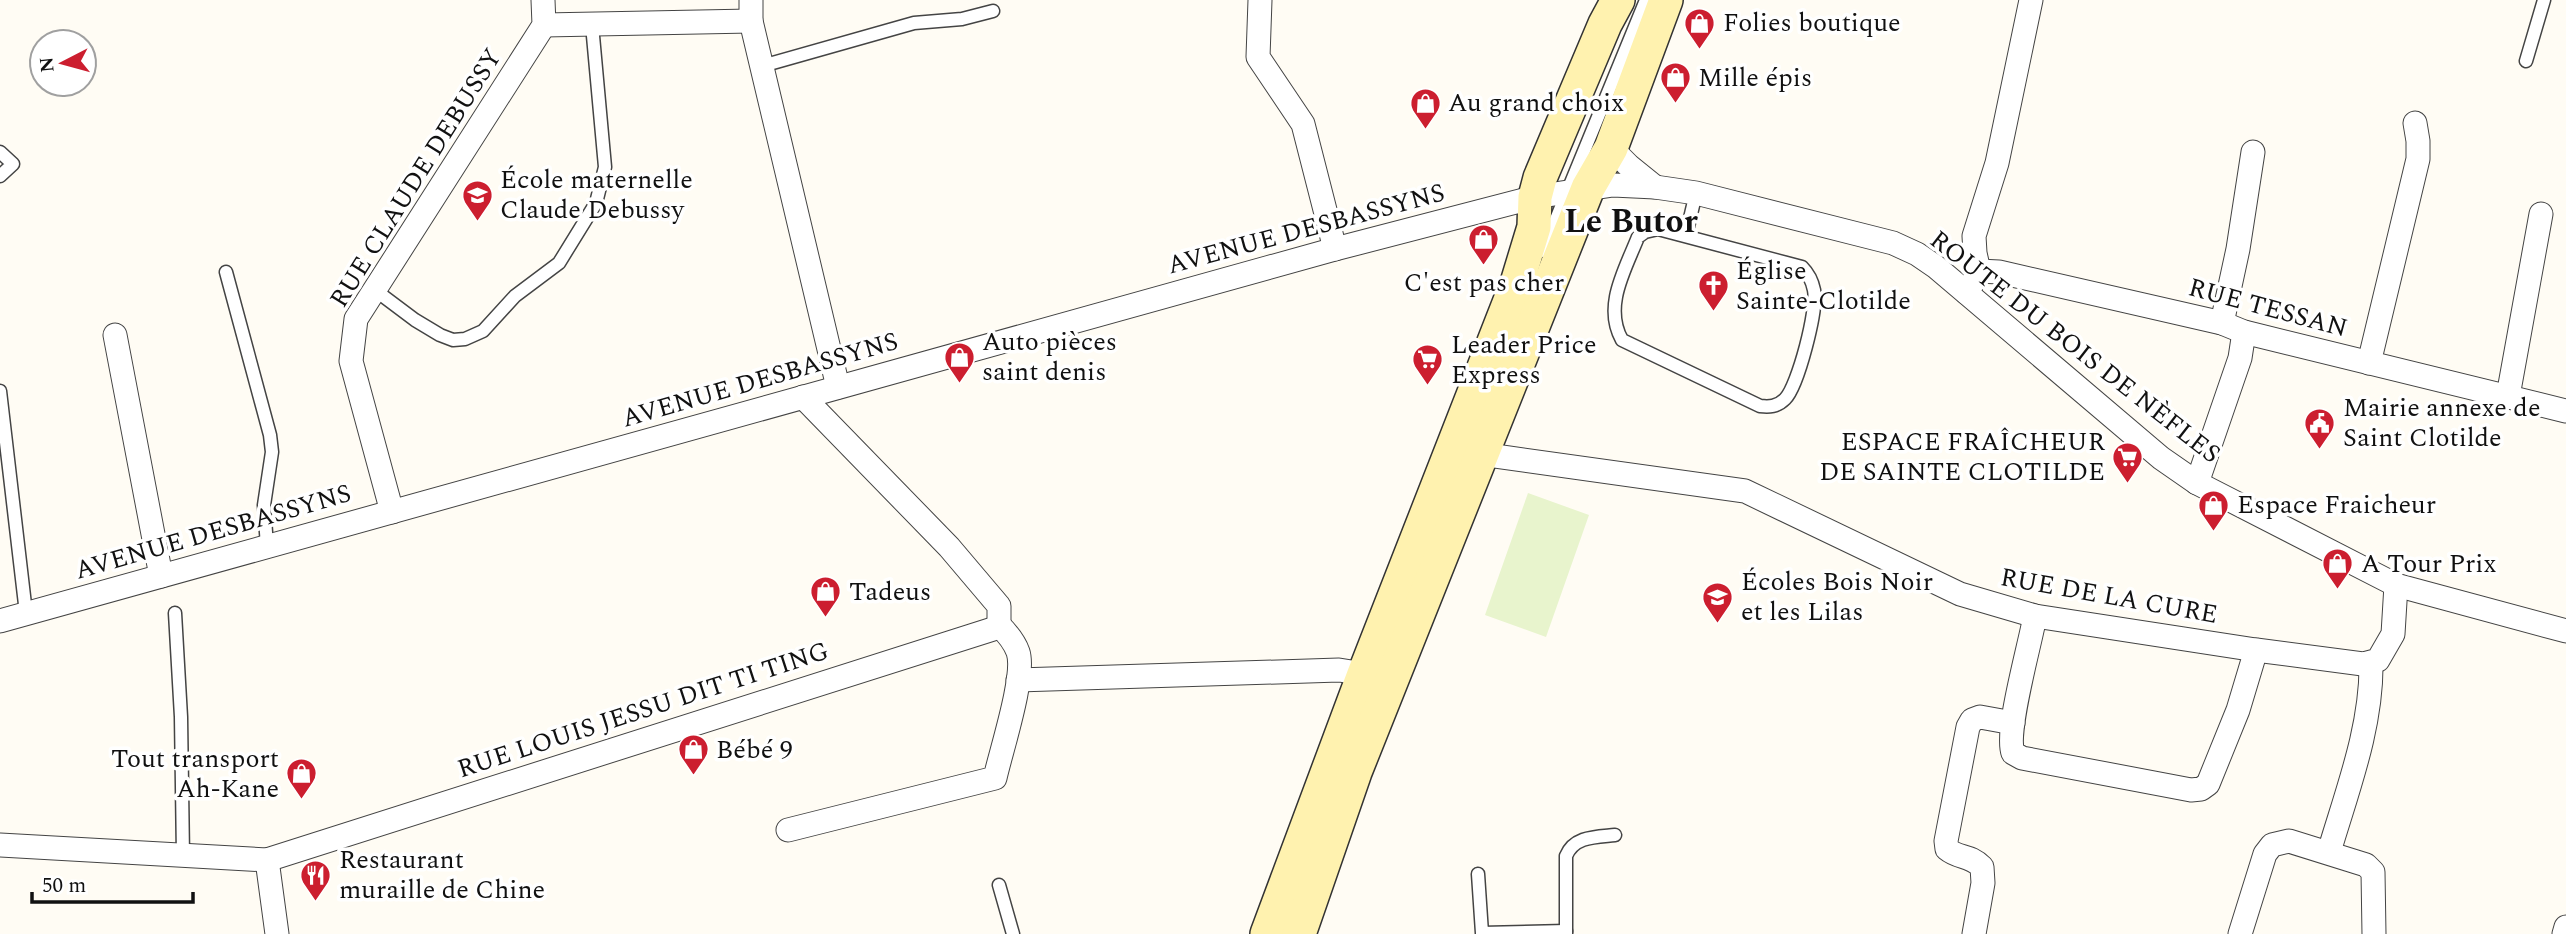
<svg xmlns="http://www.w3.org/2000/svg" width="2566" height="934" viewBox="0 0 2566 934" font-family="Spectral,serif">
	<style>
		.pitch { fill: #e8f4cd }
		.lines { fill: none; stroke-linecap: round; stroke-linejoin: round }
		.lane-casing { stroke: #444; stroke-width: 15 }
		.street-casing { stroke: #444; stroke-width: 25 }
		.secondary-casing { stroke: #333; stroke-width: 36 }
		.lane { stroke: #fff; stroke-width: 12 }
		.street { stroke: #fff; stroke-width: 23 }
		.secondary { stroke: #fff2af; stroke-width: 33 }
		.labels { text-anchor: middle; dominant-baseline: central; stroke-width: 7; stroke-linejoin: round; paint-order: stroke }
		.poi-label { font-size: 26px; fill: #111; stroke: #fff; text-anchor: start }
		.street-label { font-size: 26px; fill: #111; stroke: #fff }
		.district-label { font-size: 33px; font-weight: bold; fill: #111; stroke: #fff }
	</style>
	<rect width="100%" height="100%" fill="#fffcf4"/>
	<!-- pitch -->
	<path class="pitch" d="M1528,493l61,22 -43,122 -61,-22z"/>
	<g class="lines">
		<defs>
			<g id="lane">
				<path d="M2526,61l18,-61"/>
				<path d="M762,66l152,-43 48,-4 31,-8"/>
				<path d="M0,152l13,12 -13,12"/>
				<path d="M1658,229l144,38c6,6 10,13 12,23 4,19 -16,96 -29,109 -8,8 -16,8 -25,7l-138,-66c-19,-34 3,-70 16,-103l7,-5z"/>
				<path d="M1686,235l10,-42"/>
				<path d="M1543,251l103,-251"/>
				<path d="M226,272l44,163 2,17 -8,53 3,41"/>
				<path d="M375,290l40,30 25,15 13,5 12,-1 18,-8 32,-35 44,-33 37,-60 9,-36 -13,-142"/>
				<path d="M0,391l26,222"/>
				<path d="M175,613l6,104 2,139"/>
				<path d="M1478,874l4,59 84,-2"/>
				<path d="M999,885l14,49"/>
				<path d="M1566,934v-78c8,-20 30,-19 49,-21"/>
			</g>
			<g id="street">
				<path d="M751,0v21l87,366"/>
				<path d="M1260,0l-2,57 45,67 32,125"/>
				<path d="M544,25l207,-4"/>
				<path d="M1611,148l18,18 26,21"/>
				<path d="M1979,271l-4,-18 -1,-17 23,-73 34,-163"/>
				<path d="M1967,293l12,-22 20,1 223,51 22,9 322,79"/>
				<path d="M2222,323l16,-74 15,-97"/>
				<path d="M115,335l46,241"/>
				<path d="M2369,363l49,-204v-18l-3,-18"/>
				<path d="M2508,396l33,-182"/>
				<path d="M803,397l146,150 50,59v19"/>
				<path d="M1481,454l264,37 215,103 75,22 221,34 107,14 15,-4 15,-26 3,-49"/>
				<path d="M2197,483l43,-125 4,-26"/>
				<path d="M392,512l-41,-151 5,-42 188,-294 -1,-25"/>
				<path d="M2035,616c-5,29 -30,115 -22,137l9,5 169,32 10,-1 7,-5 30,-74 18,-60"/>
				<path d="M0,621l1335,-372 200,-52 78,-12 42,2 41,6 197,50 24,11 19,13 225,191 36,25 199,102 170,46"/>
				<path d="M1018,680l321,-10 25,4"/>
				<path d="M788,830l207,-52c6,-27 31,-103 23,-126 -4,-11 -11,-19 -19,-27"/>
				<path d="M0,845l267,15 726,-231 6,-4"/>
				<path d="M2329,852c18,-61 43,-125 42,-189"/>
				<path d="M267,860l10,74"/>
				<path d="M1974,934l9,-51 -1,-16c-13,-13 -23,-8 -35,-18l-1,-8 22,-114 4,-7 8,-3 33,6"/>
				<path d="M2240,934l25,-80 7,-9 17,-4 77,24 7,7 1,62"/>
				<path d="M2564,934l2,-7"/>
			</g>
			<g id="secondary">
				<path d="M1267,934l97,-260 153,-391 17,-56 1,-30 5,-19 65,-154 13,-24"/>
				<path d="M1299,934l56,-162 233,-584 23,-40 55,-148"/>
			</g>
		</defs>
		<!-- lane casing -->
		<use href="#lane" class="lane-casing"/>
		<!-- street casing -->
		<use href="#street" class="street-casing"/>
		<!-- secondary casing -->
		<use href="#secondary" class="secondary-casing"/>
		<!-- lane -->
		<use href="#lane" class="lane"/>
		<!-- street -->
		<use href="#street" class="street"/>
		<!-- secondary -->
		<use href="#secondary" class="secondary"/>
	</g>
	<!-- icons -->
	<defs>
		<symbol id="shop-pin" viewBox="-11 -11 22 30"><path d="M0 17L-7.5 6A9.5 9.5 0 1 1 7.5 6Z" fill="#cc1e2f" stroke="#fff"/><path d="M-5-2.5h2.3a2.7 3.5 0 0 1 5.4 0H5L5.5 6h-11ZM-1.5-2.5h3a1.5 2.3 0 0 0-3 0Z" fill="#fff"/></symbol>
		<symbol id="school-pin" viewBox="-11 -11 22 30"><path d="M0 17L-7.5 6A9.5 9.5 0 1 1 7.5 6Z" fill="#cc1e2f" stroke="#fff"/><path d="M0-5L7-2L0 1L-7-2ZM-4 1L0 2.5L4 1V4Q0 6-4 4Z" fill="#fff"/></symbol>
		<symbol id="church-pin" viewBox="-11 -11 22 30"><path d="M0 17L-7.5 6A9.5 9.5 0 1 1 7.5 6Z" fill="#cc1e2f" stroke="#fff"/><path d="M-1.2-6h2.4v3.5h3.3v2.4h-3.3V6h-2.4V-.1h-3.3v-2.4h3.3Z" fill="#fff"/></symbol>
		<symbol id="supermarket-pin" viewBox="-11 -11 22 30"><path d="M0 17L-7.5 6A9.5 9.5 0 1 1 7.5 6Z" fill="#cc1e2f" stroke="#fff"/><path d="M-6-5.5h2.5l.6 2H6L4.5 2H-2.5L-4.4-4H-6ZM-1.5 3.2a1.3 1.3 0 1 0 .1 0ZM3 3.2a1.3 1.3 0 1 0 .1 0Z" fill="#fff"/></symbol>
		<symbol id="civic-pin" viewBox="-11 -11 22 30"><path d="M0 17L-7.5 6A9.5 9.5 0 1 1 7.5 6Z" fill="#cc1e2f" stroke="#fff"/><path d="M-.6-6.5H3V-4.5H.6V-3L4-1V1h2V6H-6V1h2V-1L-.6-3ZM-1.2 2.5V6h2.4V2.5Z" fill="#fff"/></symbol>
		<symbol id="restaurant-pin" viewBox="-11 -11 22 30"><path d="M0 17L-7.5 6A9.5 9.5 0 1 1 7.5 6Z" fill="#cc1e2f" stroke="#fff"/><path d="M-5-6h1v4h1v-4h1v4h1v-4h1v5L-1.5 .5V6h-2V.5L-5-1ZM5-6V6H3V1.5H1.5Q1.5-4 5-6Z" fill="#fff"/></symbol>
	</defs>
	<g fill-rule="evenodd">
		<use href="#shop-pin" x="1682" y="6" width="35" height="47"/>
		<use href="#shop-pin" x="1658" y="60" width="35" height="47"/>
		<use href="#shop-pin" x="1408" y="86" width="35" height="47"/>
		<use href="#school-pin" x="460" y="178" width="35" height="47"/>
		<use href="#shop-pin" x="1466" y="222" width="35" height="47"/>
		<use href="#church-pin" x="1696" y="268" width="35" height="47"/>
		<use href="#shop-pin" x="942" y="340" width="35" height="47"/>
		<use href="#supermarket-pin" x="1410" y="342" width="35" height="47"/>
		<use href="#civic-pin" x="2302" y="406" width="35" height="47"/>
		<use href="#supermarket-pin" x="2110" y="440" width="35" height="47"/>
		<use href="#shop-pin" x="2196" y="488" width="35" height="47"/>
		<use href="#shop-pin" x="2320" y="546" width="35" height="47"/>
		<use href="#shop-pin" x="808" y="574" width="35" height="47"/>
		<use href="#school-pin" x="1700" y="580" width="35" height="47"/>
		<use href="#shop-pin" x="676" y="732" width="35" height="47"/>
		<use href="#shop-pin" x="284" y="756" width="35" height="47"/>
		<use href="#restaurant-pin" x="298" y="858" width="35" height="47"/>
	</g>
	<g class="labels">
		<!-- poi labels -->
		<g class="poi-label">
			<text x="1723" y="23">Folies boutique</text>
			<text x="1698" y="78">Mille épis</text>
			<text x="1448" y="103">Au grand choix</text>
			<text x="500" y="180">École maternelle<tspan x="500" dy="30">Claude Debussy</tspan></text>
			<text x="1736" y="271">Église<tspan x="1736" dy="30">Sainte-Clotilde</tspan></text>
			<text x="1484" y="283" text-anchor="middle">C'est pas cher</text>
			<text x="982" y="342">Auto pièces<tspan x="982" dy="30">saint denis</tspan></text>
			<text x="1451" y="345">Leader Price<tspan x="1451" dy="30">Express</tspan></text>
			<text x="2343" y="408">Mairie annexe de<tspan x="2343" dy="30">Saint Clotilde</tspan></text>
			<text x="2105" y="442" text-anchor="end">ESPACE FRAÎCHEUR<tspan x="2105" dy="30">DE SAINTE CLOTILDE</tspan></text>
			<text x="2237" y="505">Espace Fraicheur</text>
			<text x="2361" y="564">A Tour Prix</text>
			<text x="1741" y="582">Écoles Bois Noir<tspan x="1741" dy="30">et les Lilas</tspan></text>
			<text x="849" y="592">Tadeus</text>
			<text x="716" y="750">Bébé 9</text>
			<text x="279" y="759" text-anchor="end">Tout transport<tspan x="279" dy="30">Ah-Kane</tspan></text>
			<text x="339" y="860">Restaurant<tspan x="339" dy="30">muraille de Chine</tspan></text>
		</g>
		<!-- street labels -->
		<g class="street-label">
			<text transform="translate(416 178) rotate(-58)">RUE CLAUDE DEBUSSY</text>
			<text transform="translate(1306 229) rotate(-15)">AVENUE DESBASSYNS</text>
			<text transform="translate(2268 308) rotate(15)">RUE TESSAN</text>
			<text transform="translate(2075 347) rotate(38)">ROUTE DU BOIS DE NÈFLES</text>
			<text transform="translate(760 380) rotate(-16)">AVENUE DESBASSYNS</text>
			<text transform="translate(213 532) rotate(-16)">AVENUE DESBASSYNS</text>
			<text transform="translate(2109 596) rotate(10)">RUE DE LA CURE</text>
			<text transform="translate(643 710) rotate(-18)">RUE LOUIS JESSU DIT TI TING</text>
		</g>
		<!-- district labels -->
		<g class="district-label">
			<text x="1631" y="222">Le Butor</text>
		</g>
	</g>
	<!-- north arrow -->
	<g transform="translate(63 63) rotate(264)"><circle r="33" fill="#ffffff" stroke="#a0a0a0" stroke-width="2"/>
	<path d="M0-5L12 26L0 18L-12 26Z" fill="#cc1e2f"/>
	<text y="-10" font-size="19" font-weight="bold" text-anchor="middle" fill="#111111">N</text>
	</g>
	<!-- scale -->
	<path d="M32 892v10h161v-10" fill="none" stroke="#111111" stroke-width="3.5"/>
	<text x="42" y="892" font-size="21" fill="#111111" stroke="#ffffff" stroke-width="5" paint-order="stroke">50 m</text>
</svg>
